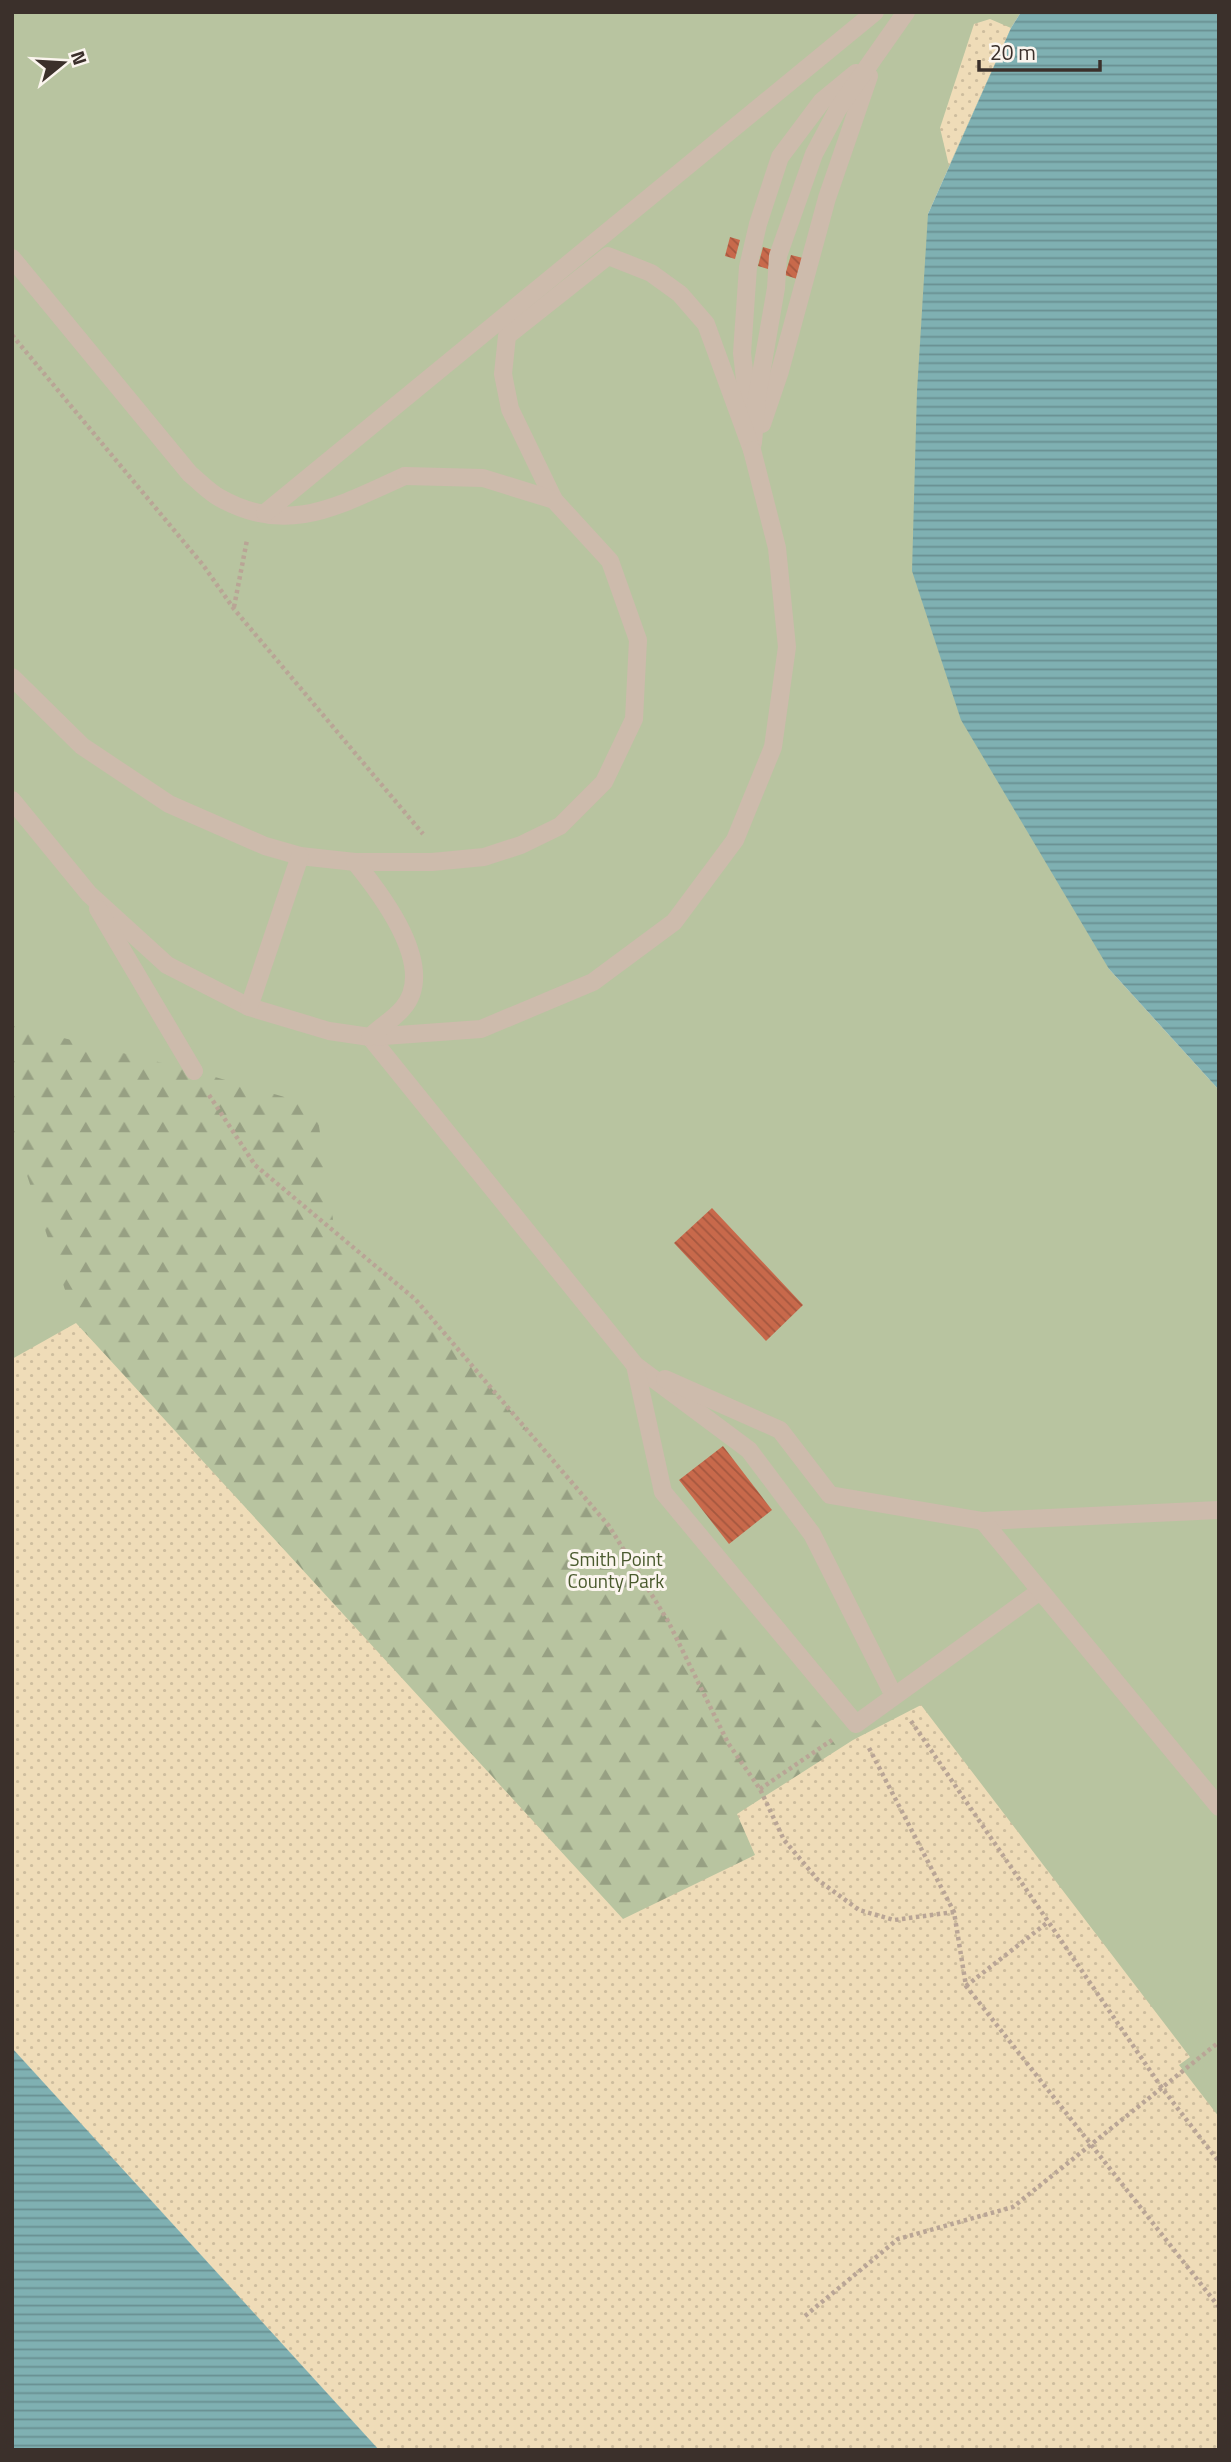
<svg xmlns="http://www.w3.org/2000/svg" width="1231" height="2462" viewBox="0 0 1231 2462" font-family="'Titillium Web',sans-serif">
	<style>
		.green { fill: #b8c4a0 }
		.forest { fill: url(#forest-firs) }
		.sand { fill: url(#sand-dots) }
		.water { fill: url(#water-rules) }
		.building { fill: url(#building-back-hatch) }
		.lines { fill: none; stroke-linecap: round; stroke-linejoin: round }
		.path { stroke: #b9a596; stroke-width: 4.5; stroke-dasharray: 3.5 3.5; stroke-linecap: butt }
		.service { stroke: #cdbbac; stroke-width: 18 }
		.tertiary { stroke: #cdbbac; stroke-width: 18 }
		.labels { text-anchor: middle; dominant-baseline: central; stroke-width: 6; stroke-linejoin: round; paint-order: stroke }
		.park-label { font-size: 19px; fill: #4a5a2e; stroke: #fbf5ee }
	</style>
	<defs>
		<pattern id="forest-firs" width="22" height="20" patternUnits="userSpaceOnUse" patternTransform="scale(1.75)"><rect width="22" height="20" fill="#b8c4a0"/><path d="M5 1l3.5 6h-7zM16 11l3.5 6h-7z" fill="#97a083"/></pattern>
		<pattern id="sand-dots" width="8" height="8" patternUnits="userSpaceOnUse" patternTransform="scale(1.75)"><rect width="8" height="8" fill="#efdcb8"/><path d="M2 2h.1M6 6h.1" fill="none" stroke="#cebd9e" stroke-width="1.8" stroke-linecap="round"/></pattern>
		<pattern id="water-rules" width="6" height="5" patternUnits="userSpaceOnUse" patternTransform="scale(1.75)"><rect width="6" height="5" fill="#7fb0b2"/><path d="M0 2.5h6" fill="none" stroke="#699091"/></pattern>
		<pattern id="building-back-hatch" width="6" height="6" patternUnits="userSpaceOnUse" patternTransform="scale(1.75)"><rect width="6" height="6" fill="#c8694b"/><path d="M-1 5l2 2M0 0l6 6M5-1l2 2" fill="none" stroke="#a4573f"/></pattern>
	</defs>
	<rect width="100%" height="100%" fill="#f4ebe1"/>
	<!-- green -->
	<path class="green" d="M12,12h1009l-10,16 -83,186 181,755 110,121v1360h-840l-367,-402z"/>
	<!-- forest -->
	<path class="forest" d="M12,1025l182,46 122,35 19,127 81,67 193,226 59,94 73,9 91,111 122,172 -331,7 -547,-596 -64,-193z"/>
	<!-- sand -->
	<g class="sand">
		<path d="M990,19l21,9 -62,138 -9,-38 34,-104z"/>
		<path d="M76,1323l547,596 132,-64 -18,-41 116,-74 68,-35 269,352 -11,8 40,52v333h-840l-367,-402v-689z"/>
	</g>
	<!-- water -->
	<g class="water">
		<path d="M1021,12h198v1078l-110,-121 -148,-249 -49,-149 5,-180 11,-177 83,-186z"/>
		<path d="M12,2048l367,402h-367z"/>
	</g>
	<!-- building -->
	<g class="building">
		<path d="M730,237l10,3 -5,19 -10,-3z"/>
		<path d="M763,247l10,3 -5,19 -10,-3z"/>
		<path d="M791,255l12,3 -6,21 -12,-4z"/>
		<path d="M712,1208l91,97 -37,36 -92,-98z"/>
		<path d="M723,1446l49,64 -43,34 -50,-64z"/>
	</g>
	<g class="lines">
		<!-- path -->
		<g class="path">
			<path d="M12,335l191,230 31,44 189,225"/>
			<path d="M234,607l13,-67"/>
			<path d="M209,1095l46,70 161,135 193,226 59,95 60,122 32,46 24,51 34,40 41,30 35,10 60,-8"/>
			<path d="M911,1721l251,367 57,74"/>
			<path d="M869,1748l85,164 12,74 253,321"/>
			<path d="M760,1789l72,-49"/>
			<path d="M966,1986l82,-64"/>
			<path d="M805,2316l93,-77 115,-32 206,-165"/>
		</g>
		<!-- service -->
		<g class="service">
			<path d="M12,258l178,216c10,8 19,18 30,24 69,39 121,6 185,-22"/>
			<path d="M749,415l-7,-62 6,-86 10,-43 22,-67 42,-56 34,-28"/>
			<path d="M762,424l18,-53 47,-173 42,-122"/>
			<path d="M753,443l4,-46 19,-109 2,-32 36,-102 24,-45 68,-97"/>
			<path d="M554,500l-44,-91 -7,-35 4,-38 101,-80 43,17 29,21 26,30 46,126"/>
			<path d="M265,513l610,-501"/>
			<path d="M370,1037l265,328 114,85 63,84 82,162"/>
			<path d="M635,1365l28,127 193,232 184,-133"/>
			<path d="M665,1379l115,51 50,65 153,26 236,-11"/>
			<path d="M983,1521l236,286"/>
		</g>
		<!-- tertiary -->
		<g class="tertiary">
			<path d="M12,677l70,69 87,58 96,42 35,10 55,6h77l52,-5 37,-12 39,-19 44,-44 30,-63 4,-79 -28,-79 -56,-61 -71,-22 -78,-2"/>
			<path d="M12,800l77,94 78,71 82,42 80,24 41,6 111,-8 112,-47 81,-60 61,-82 38,-93 14,-100 -10,-99 -25,-98"/>
			<path d="M355,862c26,32 83,105 48,146 -9,11 -23,19 -33,29"/>
			<path d="M98,909l96,162"/>
			<path d="M249,1007l51,-151"/>
		</g>
	</g>
	<g class="labels">
		<!-- park labels -->
		<g class="park-label">
			<text x="616" y="1558">Smith Point<tspan x="616" dy="22">County Park</tspan></text>
		</g>
	</g>
	<!-- border -->
	<rect width="1231" height="2462" fill="none" stroke="#3b302b" stroke-width="28"/>
	<!-- north arrow -->
	<g transform="translate(63 63) rotate(72)" stroke="#fbf5ee" stroke-width="5" paint-order="stroke">
	<path d="M0-5L12 26L0 18L-12 26Z" fill="#3b302b"/>
	<text y="-10" font-size="19" font-weight="bold" text-anchor="middle" fill="#3b302b">N</text>
	</g>
	<!-- scale -->
	<path d="M979 60v10h121v-10" fill="none" stroke="#3b302b" stroke-width="3.5"/>
	<text x="990" y="60" font-size="21" fill="#3b302b" stroke="#fbf5ee" stroke-width="5" paint-order="stroke">20 m</text>
</svg>
